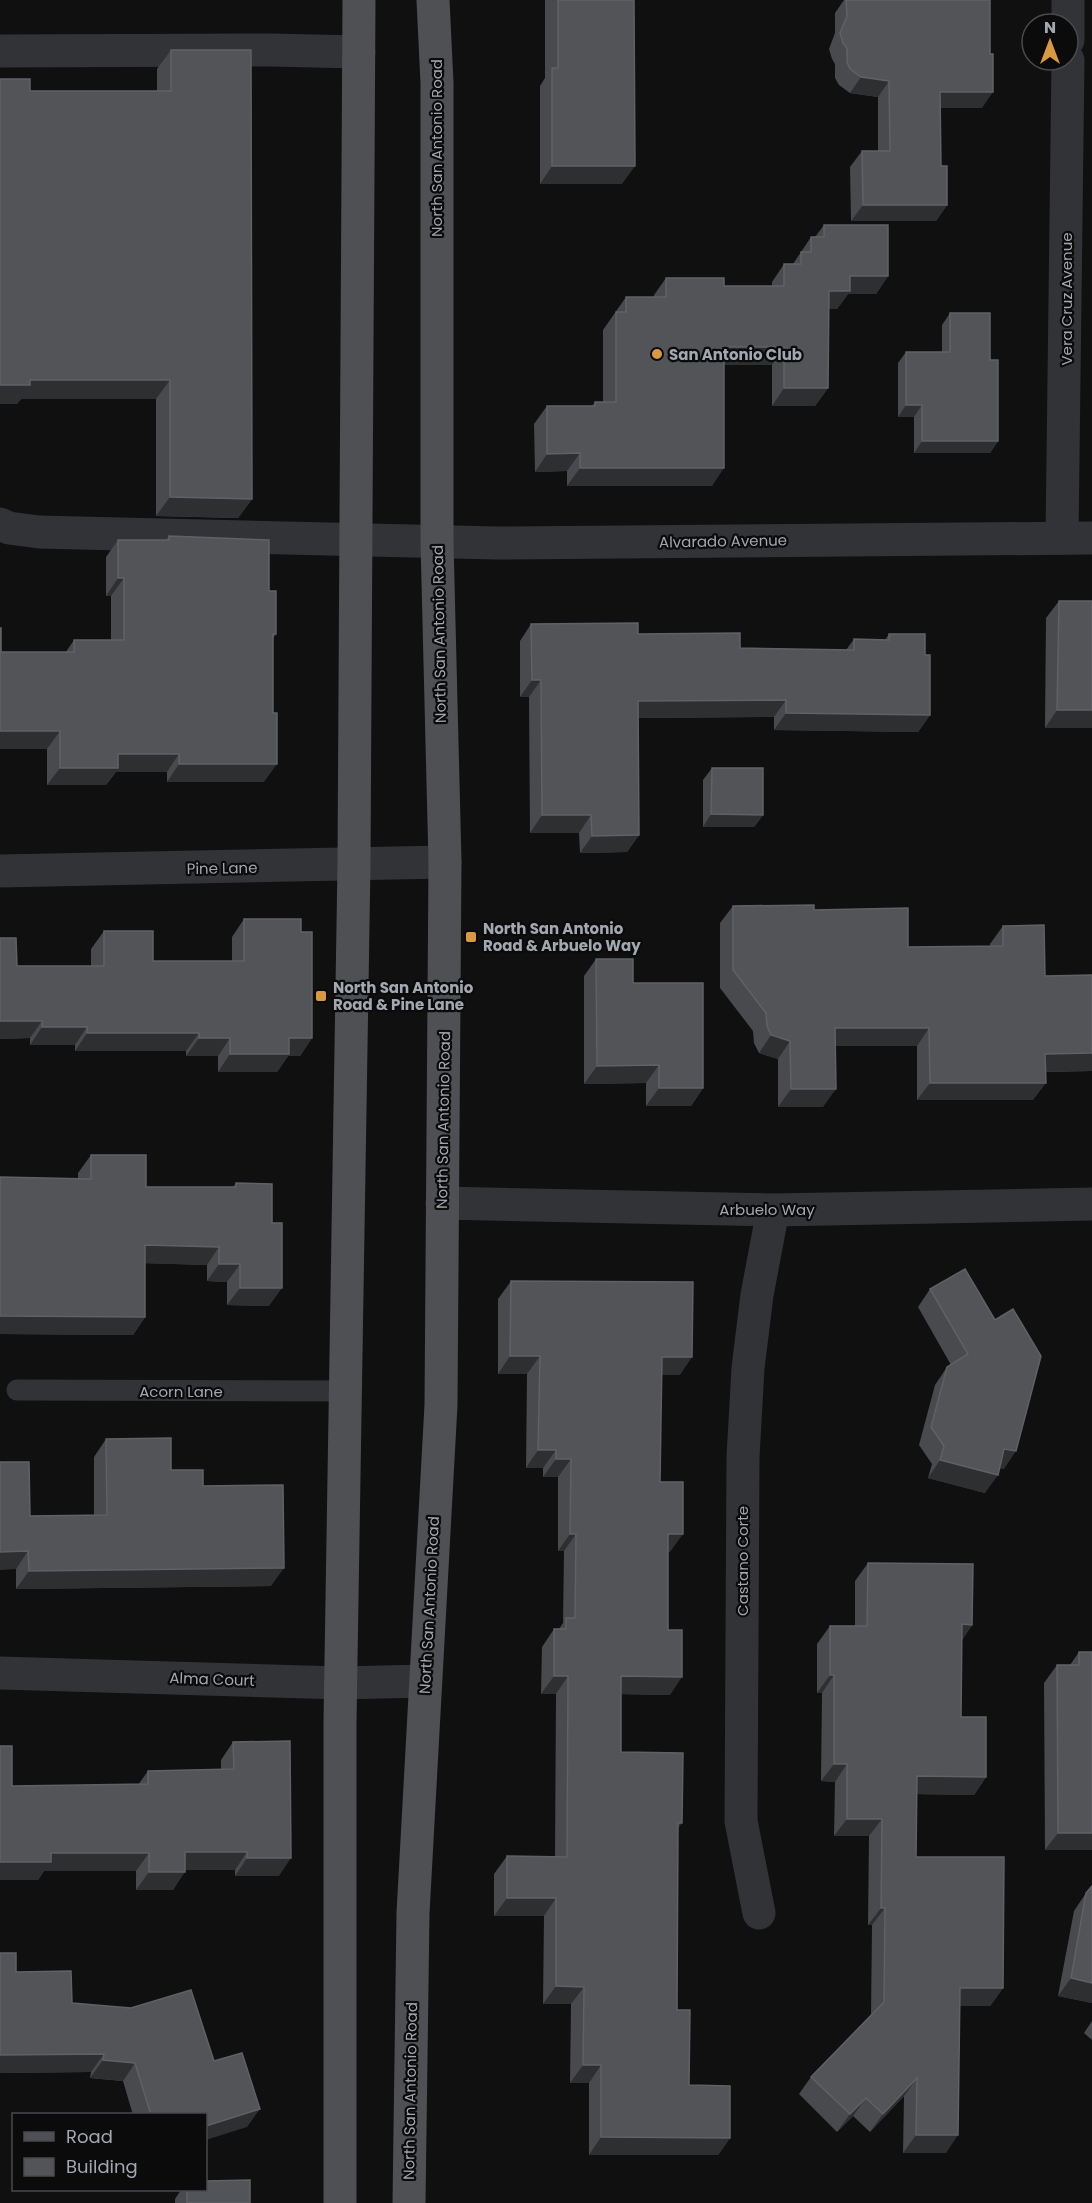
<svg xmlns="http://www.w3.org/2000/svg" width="1092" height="2203" viewBox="0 0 1092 2203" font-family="Poppins,sans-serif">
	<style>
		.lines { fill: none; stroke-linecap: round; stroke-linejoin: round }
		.lane { stroke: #323336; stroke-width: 21 }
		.street { stroke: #323336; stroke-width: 33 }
		.primary { stroke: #4e5054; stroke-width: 33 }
		.wall { fill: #494a4d }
		.shaded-wall { fill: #2e2f31 }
		.building { fill: #525458; stroke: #5f6166; stroke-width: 1.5 }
		.poi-dot { fill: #d99940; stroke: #0b0b0c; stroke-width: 2 }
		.labels { text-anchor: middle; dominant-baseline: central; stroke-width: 4.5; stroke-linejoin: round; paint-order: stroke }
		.street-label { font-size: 15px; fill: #a3a8b0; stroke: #0b0b0c }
		.poi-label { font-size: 15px; font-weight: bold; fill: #a3a8b0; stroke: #0b0b0c; text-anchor: start }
	</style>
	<rect width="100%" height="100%" fill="#101011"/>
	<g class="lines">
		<!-- lane -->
		<path class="lane" d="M17,1390l327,1"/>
		<!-- street -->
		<g class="street">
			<path d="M1068,40v-40"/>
			<path d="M0,51l270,-1 89,2"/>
			<path d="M0,524l9,4 30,4 458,11 595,-5"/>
			<path d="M1062,538l6,-478"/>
			<path d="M0,871l445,-9"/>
			<path d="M442,1203l331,7 319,-6"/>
			<path d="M0,1673l340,10 85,-2"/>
			<path d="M759,1913l-18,-92 2,-364 5,-89 9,-73 16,-85"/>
		</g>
		<!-- primary -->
		<g class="primary">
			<path d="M340,2203v-481l14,-858 5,-864"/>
			<path d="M409,2203l4,-290 28,-508 4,-543 -8,-320v-459l-4,-83"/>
		</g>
	</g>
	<!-- wall -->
	<g class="wall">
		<path d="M545,0h89l-12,184h-82v-98l5,-8z"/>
		<path d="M844,0h146l-8,108h-42l1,58 6,39 -11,16h-85l-1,-54 12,-16h16v-54l-28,-4 -11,-8 -4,-7v-14l-3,-5 -3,-10 6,-16v-20z"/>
		<path d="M171,50l81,449 -14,19 -82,-2v-117h-135l-4,5h-17l30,-313h127v-22z"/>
		<path d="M824,225l64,51 -12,18h-28l-11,15h-8l-1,79 -13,18h-43v-41h-48l-12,121h-145v-15l-32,1 -1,-48 13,-18h45l3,-4h8v-72l23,-33h28v-2l12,-17 58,8h48v-4l12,-18h9l18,-27h4z"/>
		<path d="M950,313l40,47 8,81 -8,12h-76v-36h-16v-54l8,-11h36v-27z"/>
		<path d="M169,536l100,55 7,43 -3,4 -9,144h-97v-10h-51l-10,13h-59v-36h-47l74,-109h37v-44h-5v-39l12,-17h48z"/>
		<path d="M1059,601l33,127h-47l1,-110z"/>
		<path d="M531,624l107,10 102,14 106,2 8,-11 31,1 4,-6 36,21 5,60 -12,17 -144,-2v-13l-136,1 1,117 -12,17 -47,1 -1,-20h-49l-1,-136h-9v-56z"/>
		<path d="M712,768l51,47 -9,12h-51v-47z"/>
		<path d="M733,906l81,4 94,37 82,-1v-2l13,-18 42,50 47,95 -46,1 -13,28h-116v-54h-82l-12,61h-45v-48l-19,-6 -5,-10 -1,-12 -33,-43v-65z"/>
		<path d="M244,919l57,13 11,106 -12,18h-12l-11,16h-59v-16h-32v-5h-111v-6h-45v-7l-30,1v-101l17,28h74v-17l13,-18 49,30h79v-24z"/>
		<path d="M596,959l37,24 70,105 -12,18h-45v-23l-62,1v-108z"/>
		<path d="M91,1155l55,32h87l3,-4 33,123 -42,-1v-23l-20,-1v-16l-62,-2v54l-12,18 -133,-1v-157l78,2v-6z"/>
		<path d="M965,1269l39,200 -5,-1 -14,25 -57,-15 4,-14 -13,-19 16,-60 12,-18 4,-2 -33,-58 12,-18z"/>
		<path d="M511,1281l169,94h-19l-1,107 10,70h-2v78l2,65 -49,-1v58l56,77v181l12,75 41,53 -12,17h-129v-72h-19l1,-79h-28l1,-88h-50v-42l13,-18 48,1 1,-163h-15l1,-47 12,-18h5l4,-6 1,-72h-6v-74h-15v-9h-17l1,-94h-29v-75z"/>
		<path d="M106,1439l97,47 68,100 -255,3v-20l14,-53 64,-1v-58z"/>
		<path d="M868,1563l104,62 -10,15 -1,77 25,60 -12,18 -57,-1 -1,63 87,131 -13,18h-30l-14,147h-43l1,-57 -34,36 -17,-16 -16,16 -38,-38 12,-17 60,-62 1,-90h-4l1,-89h-35l1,-54 -14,-1 1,-88h-5v-49l13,-18h25v-45z"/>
		<path d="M1079,1652l13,198h-47l-1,-167 13,-18h13z"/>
		<path d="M233,1742l46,134h-44v-6h-50l-12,20h-37v-19h-92l-6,9 -26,-94 126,-1 10,-14 73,-2v-9z"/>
		<path d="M1086,1893l6,110 -34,-7 16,-85z"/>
		<path d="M0,1953l16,19 56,31 142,58 33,66 -41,-12h-73l-10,-34 -33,-3 1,-6 -91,1z"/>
		<path d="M1092,2021v19l-8,-7z"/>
		<path d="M181,2190h25l44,13h-75v-4z"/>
	</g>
	<!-- shaded-wall -->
	<g class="shaded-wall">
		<path d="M861,77l28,4 -11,16 -28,-4z"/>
		<path d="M940,92h53l-11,16h-53z"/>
		<path d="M552,166h83l-13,18h-82z"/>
		<path d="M863,205h84l-11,16h-85z"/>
		<path d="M850,276h38l-12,18h-28l-11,15h-20l12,-18z"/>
		<path d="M724,347h60l-12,18h-61z"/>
		<path d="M30,380h140l-14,19h-135l-4,5h-17v-19z"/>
		<path d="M784,388h44l-13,18h-43z"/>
		<path d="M906,405h16l-8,12h-16z"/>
		<path d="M922,441h76l-8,12h-76z"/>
		<path d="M580,453l-13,18 -32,1 12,-18z"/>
		<path d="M580,468h144l-12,18h-145z"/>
		<path d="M170,497l82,2 -14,19 -82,-2z"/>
		<path d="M118,578h6l-13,18h-5z"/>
		<path d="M532,680h9l-12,17h-9z"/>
		<path d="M786,700l-12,17 -148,1 12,-17z"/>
		<path d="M1057,710h35v18h-47z"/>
		<path d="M786,713l144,2 -12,17 -144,-2z"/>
		<path d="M0,731h60l-13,18h-47z"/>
		<path d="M118,754h61l-12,18h-51l-10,13h-59l13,-17z"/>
		<path d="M179,764h98l-13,18h-97z"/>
		<path d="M711,814l52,1 -9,12h-51z"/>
		<path d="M542,815h49l-12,18h-49z"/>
		<path d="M639,835l-12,17 -47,1 12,-17z"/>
		<path d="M0,1021h42l-12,17 -30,1z"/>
		<path d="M42,1027h45l-12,18h-45z"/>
		<path d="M835,1028h94l-12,18h-94z"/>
		<path d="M87,1033h112l-13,18h-111z"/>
		<path d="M771,1035l19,6 -12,18 -19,-6z"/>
		<path d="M199,1038h31l-12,18h-32z"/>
		<path d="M289,1038h23l-12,18h-12l-11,16h-59l12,-18z"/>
		<path d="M1092,1053v18l-59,1 12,-18z"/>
		<path d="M659,1065l-13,18 -62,1 13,-18z"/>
		<path d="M930,1083h116l-13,17h-116z"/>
		<path d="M659,1088h44l-12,18h-45z"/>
		<path d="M791,1089h45l-13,18h-45z"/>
		<path d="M145,1245l74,2 -12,18 -74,-2z"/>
		<path d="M219,1264h21l-13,18 -20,-1z"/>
		<path d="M240,1288h42l-13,18 -42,-1z"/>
		<path d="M0,1316l145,1 -12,18 -133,-1z"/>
		<path d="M510,1356h30l-13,18h-29z"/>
		<path d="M662,1357h30l-12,18h-31z"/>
		<path d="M1004,1449l12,2 -12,18 -12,-3z"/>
		<path d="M538,1450h18l-13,18h-17z"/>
		<path d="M556,1459h15l-13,18h-15z"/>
		<path d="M940,1460l58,15 -13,18 -57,-15z"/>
		<path d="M570,1534h6l-12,17h-6z"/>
		<path d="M668,1534h15l-13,18h-15z"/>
		<path d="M28,1551l-12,18 -16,1v-18z"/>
		<path d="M284,1568l-13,18 -255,3 13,-18z"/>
		<path d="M962,1624l10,1 -12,18z"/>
		<path d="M830,1675h4l-12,18h-5z"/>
		<path d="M554,1676h14l-12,18h-15z"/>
		<path d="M621,1676l61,1 -12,18 -61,-1z"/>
		<path d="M834,1764h13l-12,18 -14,-1z"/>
		<path d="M917,1776l69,1 -12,18 -69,-1z"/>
		<path d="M847,1819h35l-13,17h-35z"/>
		<path d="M678,1823h4l-12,17z"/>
		<path d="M1058,1833h34v17h-47z"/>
		<path d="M185,1852h62l-12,18h-63z"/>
		<path d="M51,1853h98l-13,18h-92l-6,9h-38v-18z"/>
		<path d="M247,1858h44l-12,18h-44z"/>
		<path d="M149,1872h36l-12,18h-37z"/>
		<path d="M507,1898h49l-12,18h-50z"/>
		<path d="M881,1908h4l-13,17h-4z"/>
		<path d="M1071,1978l21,5v20l-34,-7z"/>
		<path d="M556,1986l28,1 -13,17h-28z"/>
		<path d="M960,1988h43l-13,18h-43z"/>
		<path d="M104,2054l-13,18 -91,1v-18z"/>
		<path d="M103,2060l32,3 -12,18 -33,-3z"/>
		<path d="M583,2065h18l-12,18h-19z"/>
		<path d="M917,2078l-13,18 -34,36 13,-18z"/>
		<path d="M866,2098l-13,18 -16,16 13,-18z"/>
		<path d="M260,2109l-13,18 -41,13v-14z"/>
		<path d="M916,2135h42l-12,18h-43z"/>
		<path d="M601,2137l129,1 -12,17h-129z"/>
	</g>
	<!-- building -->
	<g class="building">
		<path d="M558,0h76l1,166h-83v-98h6z"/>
		<path d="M846,0h144v54h3v38h-53l1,74h6v39h-84l-1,-54h28l-1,-70 -28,-4 -11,-8 -3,-7v-14l-4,-5 -3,-10 7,-17z"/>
		<path d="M171,50h80l1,449 -82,-2v-117h-140v5h-30v-306h30v12h141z"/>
		<path d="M824,225h64v51h-38v15h-21l-1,97h-44v-41h-60v121h-144v-15l-33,1v-48h48v-4h21v-90h10v-15h40v-19h58v8h60v-22h17v-12h10v-15h13z"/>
		<path d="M950,313h40v47h8v81h-76v-36h-16v-53h44z"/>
		<path d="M169,536l100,4v51h7v43h-3v79h4v51h-98v-10h-61v14h-58v-37h-60v-103h1v24h73v-12h50v-62h-6v-38h51z"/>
		<path d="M1059,601h33v109h-35z"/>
		<path d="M638,623v11l102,-1v15l114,2v-11l35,1v-6h36v21h5v60l-144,-2v-13l-148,1 1,134 -47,1 -1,-21h-49l-1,-135h-9l-1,-56z"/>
		<path d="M712,768h51v47l-52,-1z"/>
		<path d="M814,905v5l94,-2v39l95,-1v-20l41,-1 1,51 47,-1v78l-47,1 1,29h-116l-1,-55h-94l1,61h-45l-1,-48 -19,-6 -4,-9 -1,-13 -33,-43v-64z"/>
		<path d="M244,919h57v13h11v106h-23v16h-59v-16h-31v-5h-112v-6h-45v-6h-42v-83h16l1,28h87v-35h49v30h91z"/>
		<path d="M596,959h37v24h70v105h-44v-23l-62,1z"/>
		<path d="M91,1155h55v32h90v-4l36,1v39h10v65h-42v-24h-21v-17l-74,-2v72l-145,-1v-139l91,2z"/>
		<path d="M965,1269l30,51 18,-11 28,47 -25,95 -12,-2 -6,26 -58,-15 4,-14 -13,-19 16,-60 21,-13 -38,-65z"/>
		<path d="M511,1281l182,1 -1,75h-30l-2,125h23v52h-15v96h14v47l-61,-1v76l62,1 -1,70h-4l-1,187h13l-1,75 41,1v52l-129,-1v-72h-18l1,-78 -28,-1v-88h-49v-42l60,1 1,-181h-14v-47h12v-11h9l1,-84h-6l1,-75h-15v-9h-18l2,-94h-30z"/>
		<path d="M171,1438v32h32v16l80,-1 1,83 -255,3 -1,-20 -28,1v-90h29l1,54 77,-1 -1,-76z"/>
		<path d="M868,1563l105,1 -1,61 -10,-1 -1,93h25v60l-69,-1 -1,81h88l-1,131h-43l-2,147h-42l1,-57 -34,36 -17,-16 -16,16 -39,-37 73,-75 1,-94h-4l1,-89h-35v-55h-13v-89h-4v-49h37z"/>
		<path d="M1079,1652h13v181h-34l-1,-168h22z"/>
		<path d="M290,1741l1,117h-44v-6h-62v20h-36v-19h-98v9h-51v-116h12v40l136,-2v-13l86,-2 -1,-27z"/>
		<path d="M1092,1886v97l-21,-5 15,-85z"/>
		<path d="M0,1953h16v19l55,-1 1,32 59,5 60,-18 23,71 28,-8 18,56 -54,17v-11h-55l-16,-52 -32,-3 1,-6 -104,1z"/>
		<path d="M250,2180v23h-63v-13h19v-9z"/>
	</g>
	<!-- markers -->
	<g class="poi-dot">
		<circle cx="657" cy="354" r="6"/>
		<rect x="465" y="931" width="12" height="12" rx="3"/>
		<rect x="315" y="990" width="12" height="12" rx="3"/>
	</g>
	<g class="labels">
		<!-- street labels -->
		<g class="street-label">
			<text transform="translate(436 148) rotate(-90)">North San Antonio Road</text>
			<text transform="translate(1066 299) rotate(-90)">Vera Cruz Avenue</text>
			<text transform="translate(723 541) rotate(-1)">Alvarado Avenue</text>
			<text transform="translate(439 634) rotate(-91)">North San Antonio Road</text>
			<text transform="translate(222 868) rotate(-1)">Pine Lane</text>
			<text transform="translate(443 1120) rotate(-89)">North San Antonio Road</text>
			<text x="767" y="1209">Arbuelo Way</text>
			<text x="181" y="1391">Acorn Lane</text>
			<text transform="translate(742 1561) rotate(-90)">Castano Corte</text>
			<text transform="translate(429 1605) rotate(-87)">North San Antonio Road</text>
			<text transform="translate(212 1679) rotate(2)">Alma Court</text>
			<text transform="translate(410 2091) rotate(-89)">North San Antonio Road</text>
		</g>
		<!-- poi labels -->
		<g class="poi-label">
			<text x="669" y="354">San Antonio Club</text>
			<text x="483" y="928">North San Antonio<tspan x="483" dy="17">Road &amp; Arbuelo Way</tspan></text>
			<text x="333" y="987">North San Antonio<tspan x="333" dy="17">Road &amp; Pine Lane</tspan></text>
		</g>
	</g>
	<!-- legend -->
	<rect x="12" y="2113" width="195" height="78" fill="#0b0b0c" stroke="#484a4e" stroke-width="1.5"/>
	<rect x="24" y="2132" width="30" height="9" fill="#4e5054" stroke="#484a4e" stroke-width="1.5"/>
	<text x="66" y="2143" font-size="18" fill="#a3a8b0">Road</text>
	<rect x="24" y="2158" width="30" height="18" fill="#525458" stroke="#484a4e" stroke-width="1.5"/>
	<text x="66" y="2173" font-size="18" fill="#a3a8b0">Building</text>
	<!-- north arrow -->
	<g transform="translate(1050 42)"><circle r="28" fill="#0b0b0c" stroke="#484a4e" stroke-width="1.5"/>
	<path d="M0-4.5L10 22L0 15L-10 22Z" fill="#d99940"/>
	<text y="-9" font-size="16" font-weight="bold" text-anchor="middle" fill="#a3a8b0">N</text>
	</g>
</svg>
